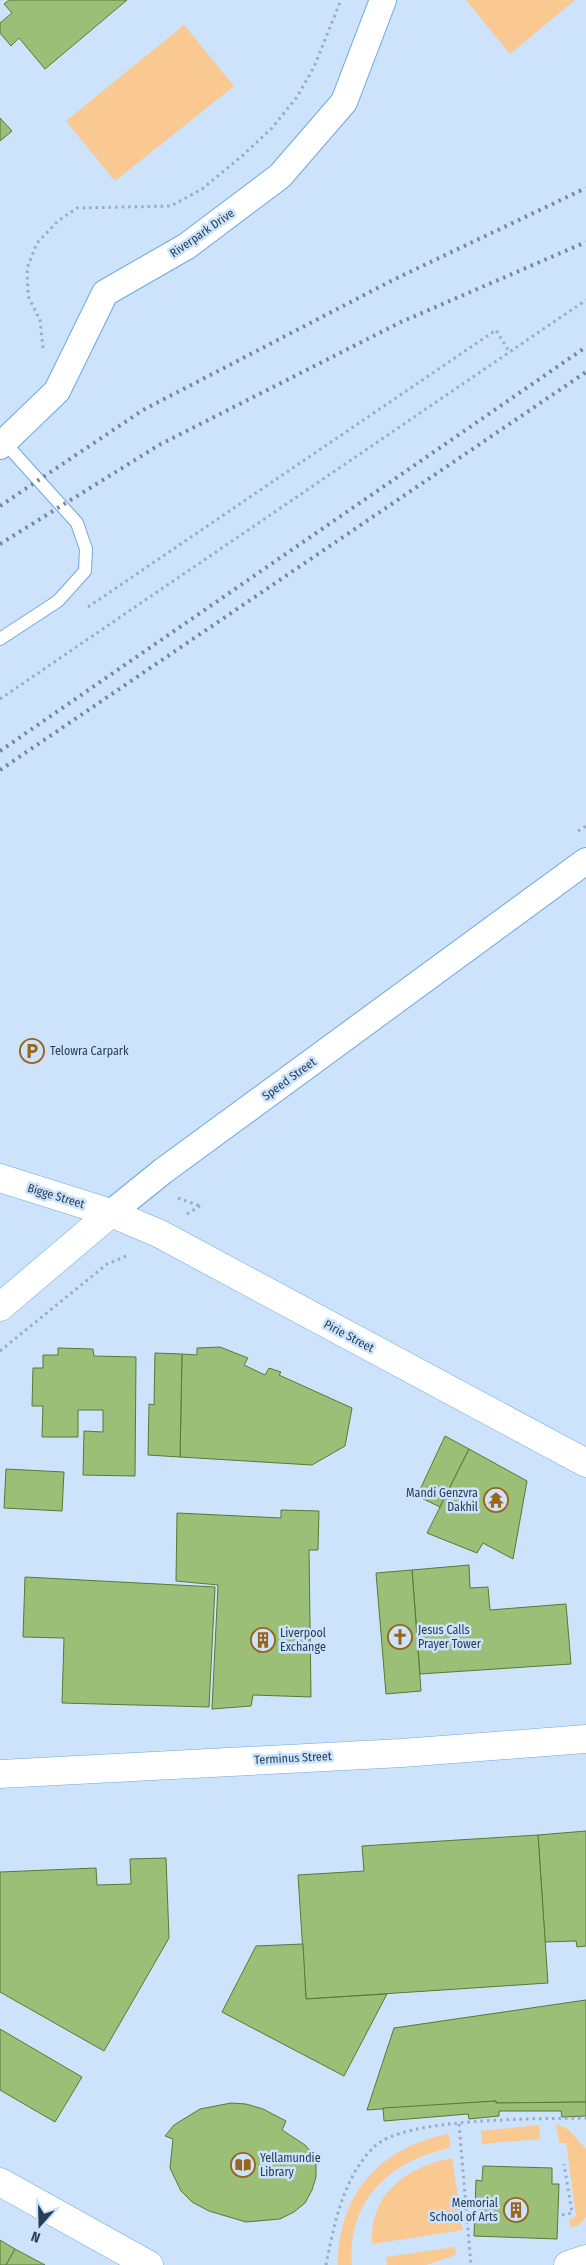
<svg xmlns="http://www.w3.org/2000/svg" width="586" height="2265" viewBox="0 0 586 2265" font-family="'Fira Sans Condensed',sans-serif">
	<style>
		.green { fill: #f9c991 }
		.building { fill: #9cbf78; stroke: #597934 }
		.lines { fill: none; stroke-linecap: round; stroke-linejoin: round }
		.lane-casing { stroke: #6fa7e1; stroke-width: 14 }
		.street-casing { stroke: #6fa7e1; stroke-width: 28 }
		.secondary-casing { stroke: #6fa7e1; stroke-width: 29 }
		.highway-casing { stroke: #6fa7e1; stroke-width: 29 }
		.path { stroke: #96adc5; stroke-width: 3; stroke-dasharray: 2.5 4; stroke-linecap: butt }
		.lane { stroke: #fff; stroke-width: 12 }
		.street { stroke: #fff; stroke-width: 26 }
		.secondary { stroke: #fff; stroke-width: 28 }
		.highway { stroke: #fff; stroke-width: 28 }
		.rail { stroke: #7289a1; stroke-width: 4; stroke-dasharray: 2.5 5; stroke-linecap: butt }
		.labels { text-anchor: middle; dominant-baseline: central; stroke-width: 5; stroke-linejoin: round; paint-order: stroke }
		.street-label { font-size: 12px; fill: #273e57; stroke: #cce3fb }
		.poi-label { font-size: 12px; fill: #273e57; stroke: #cce3fb; text-anchor: start }
	</style>
	<rect width="100%" height="100%" fill="#cce3fb"/>
	<!-- green -->
	<g class="green">
		<path d="M466,0h109l-65,54z"/>
		<path d="M184,25l50,61 -119,95 -49,-60z"/>
		<path d="M556,2124l12,5 18,20v68l-8,9 -8,1 -1,-8 7,-3 -10,-73h-7z"/>
		<path d="M539,2125l1,14 -58,5 -1,-13z"/>
		<path d="M449,2134l1,14c-60,13 -103,52 -98,117h-14c0,-71 42,-118 111,-131z"/>
		<path d="M452,2158l11,72 -91,14c-3,-50 34,-77 80,-86z"/>
		<path d="M455,2247l1,8 -30,10h-39l-1,-8z"/>
	</g>
	<!-- building -->
	<g class="building">
		<path d="M9,0h118l-82,69 -26,-31 -8,8 -11,-13v-10l12,-10 -8,-9z"/>
		<path d="M0,118l12,13 -12,10z"/>
		<path d="M220,1347l28,11 -4,7 21,10 4,-7 12,4 -2,3 73,33 -7,38 -33,19 -132,-8 2,-103 15,1v-7z"/>
		<path d="M58,1348l35,1 1,7 42,1 -1,119 -52,-1 1,-44 19,1v-22h-25v27h-36l1,-31h-11l1,-38h10v-13h15z"/>
		<path d="M155,1353l27,1 -2,103 -32,-2 1,-51 5,1z"/>
		<path d="M445,1436l24,13 -29,58 -23,-11z"/>
		<path d="M469,1449l58,32 -14,78 -30,-16 -6,10 -50,-20z"/>
		<path d="M6,1469l58,3 -2,39 -58,-3z"/>
		<path d="M281,1510l38,1 -1,39h-9l2,147 -58,-2 -2,11 -39,3 6,-124 -42,-4 1,-68 104,5z"/>
		<path d="M469,1565l1,23 18,-1 2,23 76,-6 5,60 -151,10 -8,-104z"/>
		<path d="M412,1570l9,121 -35,3 -10,-121z"/>
		<path d="M25,1577l190,10 -6,120 -147,-4 2,-65 -41,-1z"/>
		<path d="M586,1831v115l-9,1 -1,-6 -31,1 -7,-107z"/>
		<path d="M538,1835l10,148 -242,16 -8,-124 66,-4 -2,-25z"/>
		<path d="M166,1858l3,80 -65,113 -104,-59v-120l96,-4 1,17 34,-1 -1,-25z"/>
		<path d="M303,1944l3,55 81,-5 -43,82 -122,-64 34,-66z"/>
		<path d="M586,2000v102l-90,1v-2l-129,9 27,-82z"/>
		<path d="M0,2029l82,48 -27,45 -55,-32z"/>
		<path d="M496,2101v2l90,-1v14l-24,1 -1,-6h-62v5l-30,3 -1,-5 -84,7 -1,-13z"/>
		<path d="M231,2103l15,1 17,5 23,12 -4,9 23,15 8,9 3,9v14l-4,13 -7,13 -11,9 -14,7 -34,3 -37,-11 -17,-9 -11,-11 -11,-23 3,-29 -8,-3 9,-11 26,-16z"/>
		<path d="M483,2166l69,2v16h7l-2,55 -83,-3 2,-56 6,1z"/>
		<path d="M0,2240l15,9 -9,16h-6z"/>
		<path d="M15,2249l30,16h-39z"/>
	</g>
	<g class="lines">
		<defs>
			<path id="lane" d="M0,639l58,-38 27,-30 1,-22 -9,-26 -72,-80"/>
			<g id="street">
				<path d="M0,446l57,-55 48,-98 82,-47 93,-70 64,-74 39,-102"/>
				<path d="M111,1213l52,-42 423,-310"/>
			</g>
			<g id="secondary">
				<path d="M0,1178l111,35 49,21 426,229"/>
				<path d="M0,1307l111,-94"/>
				<path d="M0,2182l149,83"/>
				<path d="M568,2265l18,-6"/>
			</g>
			<path id="highway" d="M0,1774l402,-21 184,-14"/>
		</defs>
		<!-- lane casing -->
		<use href="#lane" class="lane-casing"/>
		<!-- street casing -->
		<use href="#street" class="street-casing"/>
		<!-- secondary casing -->
		<use href="#secondary" class="secondary-casing"/>
		<!-- highway casing -->
		<use href="#highway" class="highway-casing"/>
		<!-- path -->
		<g class="path">
			<path d="M43,348l-3,-28 -12,-24 -1,-28 10,-25 21,-22 19,-13 94,-2 31,-17 40,-33 30,-28 25,-31 17,-30 27,-67"/>
			<path d="M88,607l408,-277 14,23"/>
			<path d="M0,699l586,-399"/>
			<path d="M578,831l8,-5"/>
			<path d="M178,1198l22,8"/>
			<path d="M187,1214l13,-8"/>
			<path d="M0,1351l107,-87 22,-9"/>
			<path d="M459,2124l12,141"/>
			<path d="M562,2215l10,-2 -8,-49"/>
			<path d="M326,2265c8,-40 17,-88 48,-118 29,-30 167,-28 212,-29"/>
		</g>
		<!-- lane -->
		<use href="#lane" class="lane"/>
		<!-- street -->
		<use href="#street" class="street"/>
		<!-- secondary -->
		<use href="#secondary" class="secondary"/>
		<!-- highway -->
		<use href="#highway" class="highway"/>
		<!-- rail -->
		<g class="rail">
			<path d="M0,506l143,-96 252,-131 191,-91"/>
			<path d="M0,544l159,-99 242,-123 185,-80"/>
			<path d="M0,751l586,-404"/>
			<path d="M0,770l586,-398"/>
		</g>
	</g>
	<!-- icons -->
	<defs>
		<symbol id="parking-ring" viewBox="-11 -11 22 22"><circle r="9.5" fill="#cce3fb" stroke="#99651b" stroke-width="1.5"/><path d="M-3.5-5.5H1a3.5 3.5 0 0 1 0 7H-1V5.5H-3.5ZM-1-3.4V-.6H.8a1.4 1.4 0 0 0 0-2.8Z" fill="#99651b"/></symbol>
		<symbol id="temple-ring" viewBox="-11 -11 22 22"><circle r="9.5" fill="#cce3fb" stroke="#99651b" stroke-width="1.5"/><path d="M0-6L5-2H3V0L6.5 2.5H4V6H1.5V3h-3V6H-4V2.5H-6.5L-3 0V-2H-5Z" fill="#99651b"/></symbol>
		<symbol id="church-ring" viewBox="-11 -11 22 22"><circle r="9.5" fill="#cce3fb" stroke="#99651b" stroke-width="1.5"/><path d="M-1.2-6h2.4v3.5h3.3v2.4h-3.3V6h-2.4V-.1h-3.3v-2.4h3.3Z" fill="#99651b"/></symbol>
		<symbol id="building-ring" viewBox="-11 -11 22 22"><circle r="9.5" fill="#cce3fb" stroke="#99651b" stroke-width="1.5"/><path d="M-4-6H4V6H1V3H-1V6H-4ZM-2.5-4.3h1.7v1.8h-1.7ZM.8-4.3h1.7v1.8H.8ZM-2.5-1h1.7V.8h-1.7ZM.8-1h1.7V.8H.8Z" fill="#99651b"/></symbol>
		<symbol id="library-ring" viewBox="-11 -11 22 22"><circle r="9.5" fill="#cce3fb" stroke="#99651b" stroke-width="1.5"/><path d="M-6-4Q-3-5.5-.7-3.5V5Q-3 3-6 4ZM6-4Q3-5.5 .7-3.5V5Q3 3 6 4Z" fill="#99651b"/></symbol>
	</defs>
	<g fill-rule="evenodd">
		<use href="#parking-ring" x="18" y="1037" width="28" height="28"/>
		<use href="#temple-ring" x="482" y="1486" width="28" height="28"/>
		<use href="#church-ring" x="386" y="1623" width="28" height="28"/>
		<use href="#building-ring" x="249" y="1626" width="28" height="28"/>
		<use href="#library-ring" x="229" y="2151" width="28" height="28"/>
		<use href="#building-ring" x="502" y="2196" width="28" height="28"/>
	</g>
	<g class="labels">
		<!-- street labels -->
		<g class="street-label">
			<text transform="translate(202 233) rotate(-35)">Riverpark Drive</text>
			<text transform="translate(289 1079) rotate(-36)">Speed Street</text>
			<text transform="translate(56 1196) rotate(17)">Bigge Street</text>
			<text transform="translate(349 1336) rotate(28)">Pirie Street</text>
			<text transform="translate(293 1758) rotate(-3)">Terminus Street</text>
		</g>
		<!-- poi labels -->
		<g class="poi-label">
			<text x="50" y="1051">Telowra Carpark</text>
			<text x="478" y="1493" text-anchor="end">Mandi Genzvra<tspan x="478" dy="14">Dakhil</tspan></text>
			<text x="418" y="1630">Jesus Calls<tspan x="418" dy="14">Prayer Tower</tspan></text>
			<text x="280" y="1633">Liverpool<tspan x="280" dy="14">Exchange</tspan></text>
			<text x="260" y="2158">Yellamundie<tspan x="260" dy="14">Library</tspan></text>
			<text x="498" y="2203" text-anchor="end">Memorial<tspan x="498" dy="14">School of Arts</tspan></text>
		</g>
	</g>
	<!-- north arrow -->
	<g transform="translate(40 2225) rotate(200)" stroke="#cce3fb" stroke-width="4" paint-order="stroke">
	<path d="M0-4L9 19L0 12L-9 19Z" fill="#273e57"/>
	<text y="-8" font-size="14" font-weight="bold" text-anchor="middle" fill="#273e57">N</text>
	</g>
</svg>
